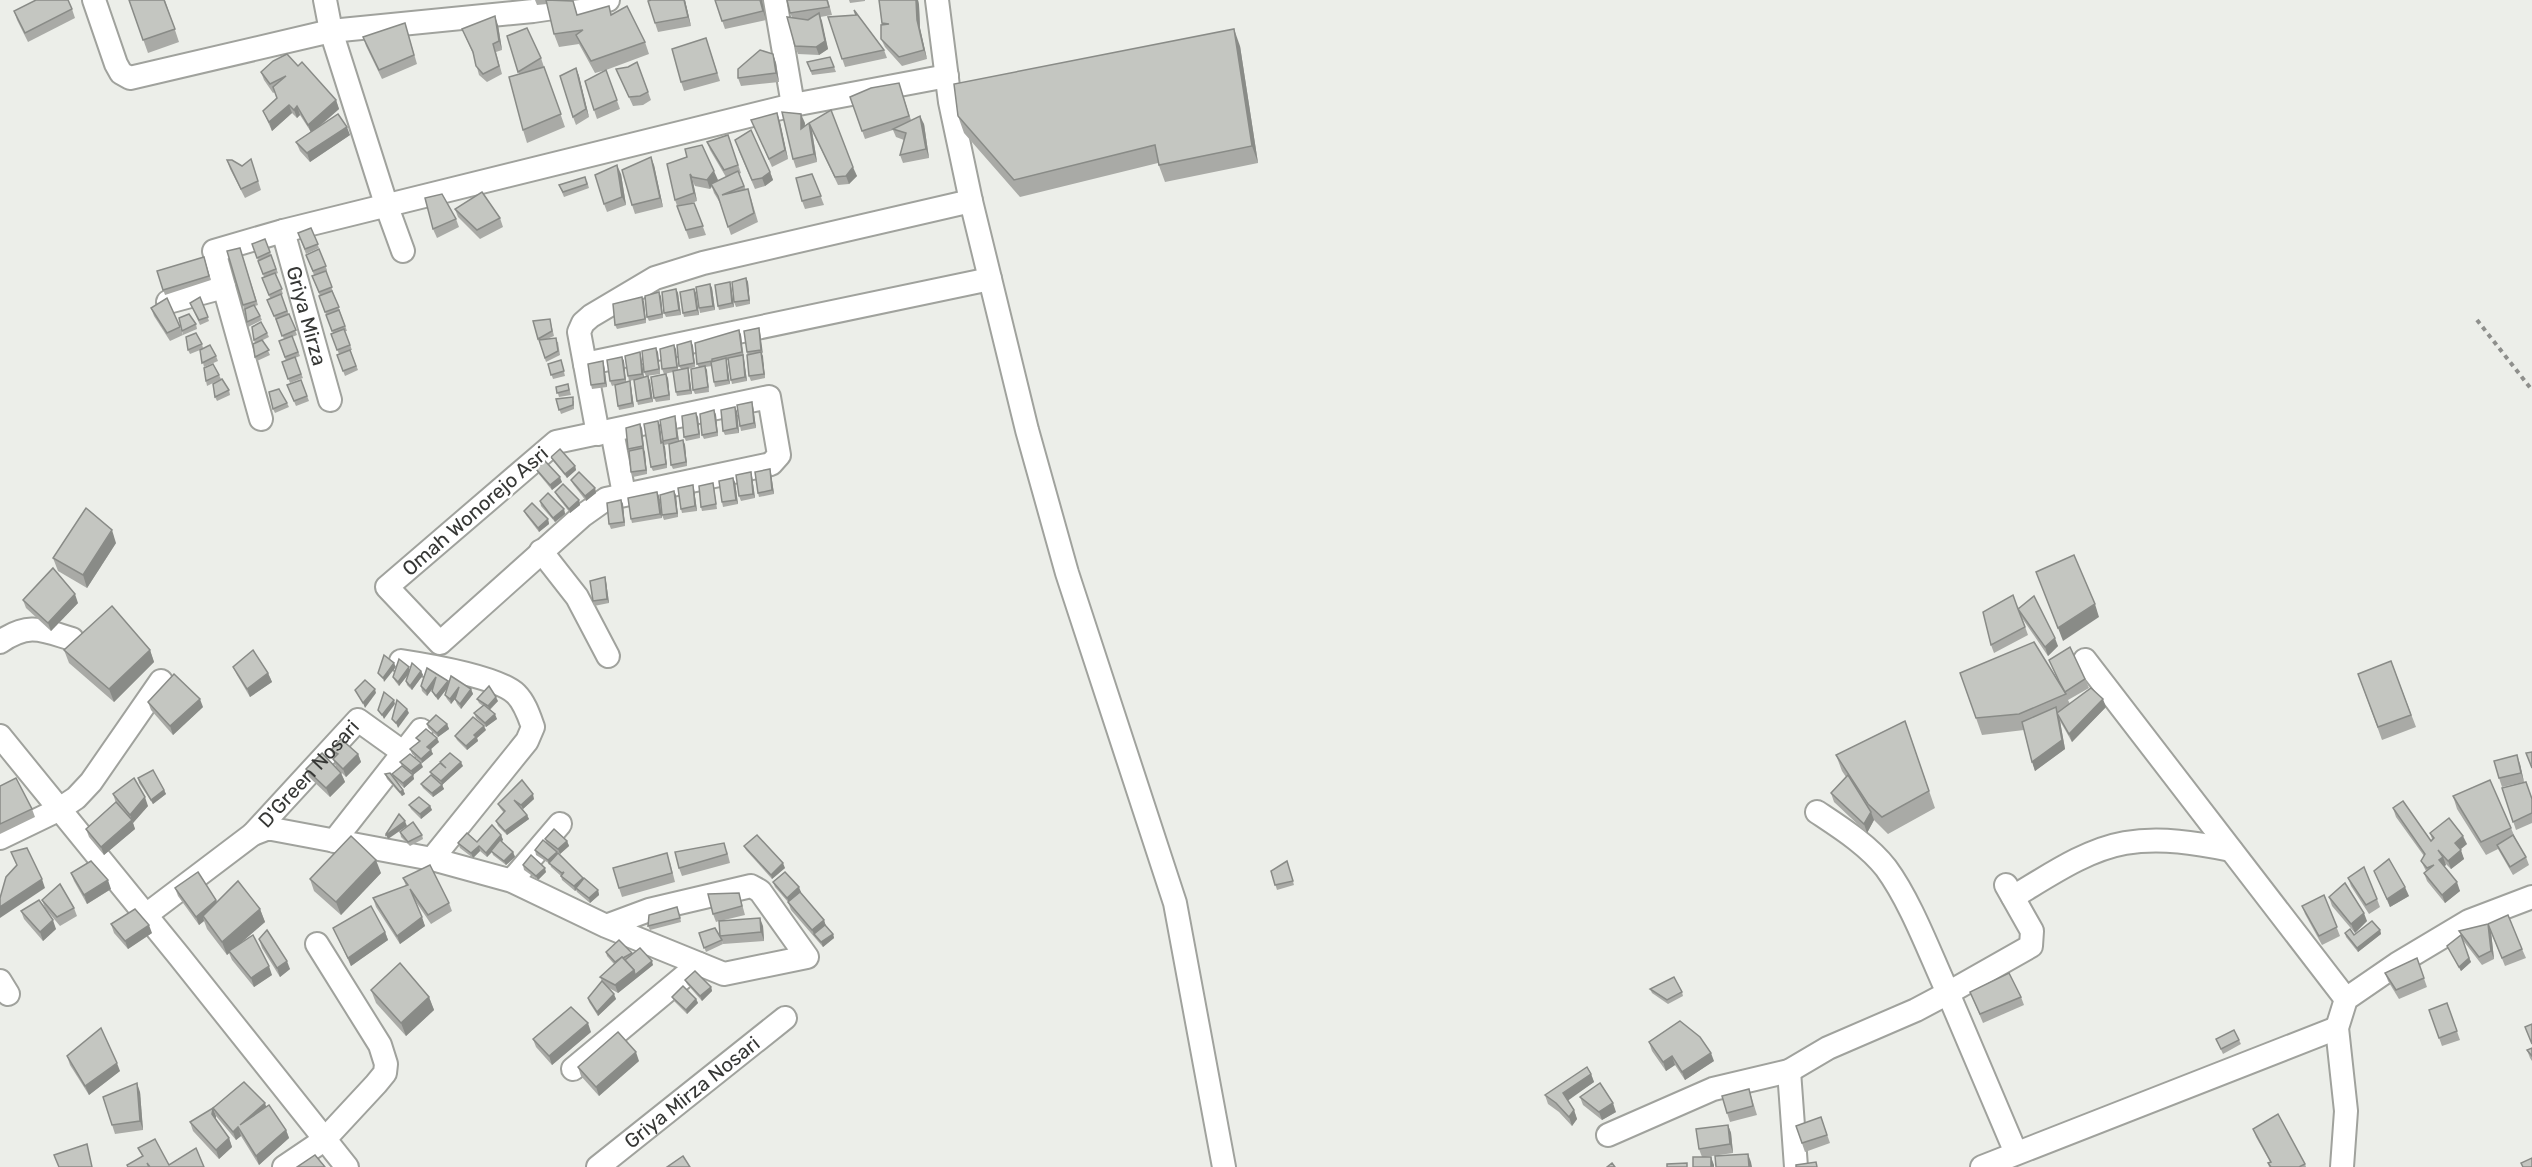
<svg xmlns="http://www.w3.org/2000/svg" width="2532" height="1167" viewBox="0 0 2532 1167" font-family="Rubik,sans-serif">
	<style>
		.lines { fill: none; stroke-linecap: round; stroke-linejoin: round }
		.minor-casing { stroke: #a0a29d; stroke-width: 26 }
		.path { stroke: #8e8f8c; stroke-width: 4; stroke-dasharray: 4.5 4.5; stroke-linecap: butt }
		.minor { stroke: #fff; stroke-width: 22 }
		.wall { fill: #a9aaa6 }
		.shaded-wall { fill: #898b87 }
		.building { fill: #c4c6c1; stroke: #898b87; stroke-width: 1.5 }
		.labels { text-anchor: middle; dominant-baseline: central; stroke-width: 5; stroke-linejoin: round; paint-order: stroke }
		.street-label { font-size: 20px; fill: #363735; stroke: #fff }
	</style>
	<rect width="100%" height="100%" fill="#eceee9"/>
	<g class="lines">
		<defs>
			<g id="minor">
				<path d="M94,0l22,64 5,9 9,5 201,-47 202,-20 75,-11"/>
				<path d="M325,0l6,31 56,176 16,44"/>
				<path d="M775,0l18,105"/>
				<path d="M937,0l13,102 21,99 56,229 40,143 108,330 49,264"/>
				<path id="s1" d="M283,231l47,169"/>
				<path d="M168,302l56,-15"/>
				<path d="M585,364l405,-85"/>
				<path d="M769,397l10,58 -8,9 -165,35 -24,17 -142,127 -53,-56 169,-145z"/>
				<path d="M261,419l-47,-168 69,-20 510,-126 154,-29"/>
				<path d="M612,431l12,63"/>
				<path d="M598,434l-19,-102 4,-9 8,-7 64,-38 48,-15 268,-62"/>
				<path d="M541,551l36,46 31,59"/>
				<path d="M0,642c29,-20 42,-12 72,-3"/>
				<path d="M2085,660l261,339"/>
				<path d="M401,661c26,4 98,16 115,33 9,9 13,22 17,33l-6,14 -95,118"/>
				<path d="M0,736l179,220 168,211"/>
				<path id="s2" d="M253,834l105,-114 46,33"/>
				<path d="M0,838l58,-28 18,-12 15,-16 70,-101"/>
				<path d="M334,841l87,-111"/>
				<path d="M513,879l47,-55"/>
				<path d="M2006,885l26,46 -1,15 -83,47 68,160"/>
				<path d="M2013,897c34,-20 72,-47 112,-54 36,-6 71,0 106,7"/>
				<path d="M146,915l107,-81 13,-5h6l160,30 80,22 94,45 118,48 83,-17 -47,-66 -9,-5 -102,24 -43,16"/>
				<path d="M0,981l8,13"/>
				<path d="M573,1069l126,-105"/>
				<path d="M1789,1071l7,96"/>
				<path d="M1608,1135l105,-46 76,-18 39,-23 88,-38 32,-17c-18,-39 -37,-91 -62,-125 -18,-23 -45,-40 -69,-56"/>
				<path d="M284,1167l40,-27 52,-56 9,-11 1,-9 -6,-19 -63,-101"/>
				<path id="s3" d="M598,1167l187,-149"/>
				<path d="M1982,1167l355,-139"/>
				<path d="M2342,1167l4,-56 -9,-83 9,-29 51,-35 72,-43 63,-24"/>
			</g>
		</defs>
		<!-- minor casing -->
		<use href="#minor" class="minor-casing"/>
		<!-- path -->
		<path class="path" d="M2477,320l55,70"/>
		<!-- minor -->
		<use href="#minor" class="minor"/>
	</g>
	<!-- wall -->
	<g class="wall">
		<path d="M129,0h36l14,42 -31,11z"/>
		<path d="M535,0h45l-7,1 4,13h35l33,28 4,12 -43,16 14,39 -23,10 -3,-9 12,-40 -11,3 -16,-29 -20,3 -5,-13 -7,-30 -10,1z"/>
		<path d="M651,0h34l6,26 -33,6 -3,-9z"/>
		<path d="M715,0h47l4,20 -41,9z"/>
		<path d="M828,0l4,15 -12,2 8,32 -9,6 -21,-1 -3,-8 -3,-29 -2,-4z"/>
		<path d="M849,0h16v1l-15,2z"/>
		<path d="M879,0h39l1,5 1,23 7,31 -25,7 -17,-19 -4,-8 1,-14z"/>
		<path d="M72,9l3,9 -47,24 -11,-22 -3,-9z"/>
		<path d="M828,17l56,33 3,8 -42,9z"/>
		<path d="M405,23l12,41 -35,15 -16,-33 -3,-9z"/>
		<path d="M498,25l4,25 -6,2 6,22 -15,8 -8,-7 -5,-19 -12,-27z"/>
		<path d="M507,36l34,22 3,9h-1h1l21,60 -38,16 -4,-13 -4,-56z"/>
		<path d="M706,38l14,43 -36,10 -3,-9z"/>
		<path d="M1240,46l18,117 -93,19 -7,-19 -138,34 -56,-64 -6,-17z"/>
		<path d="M773,54l3,9 3,19 -38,4 -3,-8z"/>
		<path d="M830,57l6,15 -24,3 -5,-13z"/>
		<path d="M637,62l14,38 -8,5 -10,1 -17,-37 12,-2z"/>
		<path d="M298,66l38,34 3,9 -20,18 31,8 -40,27 -10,-11 -4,-9 15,-10 -11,-17 -3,3 -5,-5 -20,18 -9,-20 14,-13 -2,-6 -2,1 -9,-13 -3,-8z"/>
		<path d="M576,68l3,8 10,41 -13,8 -3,-8z"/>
		<path d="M899,83l12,37 13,4 5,34 -26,5 -3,-8 4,-15 -8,-3 -3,-7 -28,9 -15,-42z"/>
		<path d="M777,113l3,9 8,37 -16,8 -21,-47z"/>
		<path d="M805,123l-1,3 5,-3 48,53 -8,8 -11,1 -26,-54 5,31 -21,6 -3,-9z"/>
		<path d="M728,135l13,38 -2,1 7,16 5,8 7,24 -27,13 -11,-32 -6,-10 -2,-6 -2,2 -15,-3 -2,-4 4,19 -5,2h2l12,32 -17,4 -14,-39 -8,-36 51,16 -2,2 10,-5 -16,-27 -3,-8z"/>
		<path d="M738,149l32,23 3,8 -8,6 -10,3z"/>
		<path d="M251,159l10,31 -16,8 -15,-29 -3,-9 15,6z"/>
		<path d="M654,165l9,42 -28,7 -3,-9z"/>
		<path d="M621,174l5,31 -19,7 -3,-8z"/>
		<path d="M812,174l12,31 -19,4 -3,-8z"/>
		<path d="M587,181l2,7 -25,9 -5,-12z"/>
		<path d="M455,209l45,9 3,9 -23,12 -22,-22z"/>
		<path d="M456,219l3,8 -22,11 -4,-9z"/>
		<path d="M311,228l8,20 -13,6 -8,-21z"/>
		<path d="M252,244l18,8 8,21 -2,1 7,20 -2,1 16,40 -5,2 8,19 -5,2 8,20 -13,5 -8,-21 4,-1 -7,-20 5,-2 -17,-39 3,-2 -8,-20 2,-1z"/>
		<path d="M240,248l18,57 -3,1 7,14 -14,7 -5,-22z"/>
		<path d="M319,249l8,21 -1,1 7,21 14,39h-2l7,19h-2l8,20 -13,6 -8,-21 2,-1 -8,-20 2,-1 -14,-37h1l-8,-20 2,-1 -8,-20z"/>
		<path d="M204,257l7,23 -46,15 -8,-24z"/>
		<path d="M746,278l2,4 2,22 -14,3 -2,-5z"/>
		<path d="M710,284l2,4 3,22 -15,3 -1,-5z"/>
		<path d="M731,286l3,21 -15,3 -1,-4z"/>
		<path d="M676,289l2,4 3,22 -15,2 -2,-4z"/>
		<path d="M694,289l2,4 3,22 -15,2 -1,-4z"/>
		<path d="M659,292l2,5 2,21 -14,3 -2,-4z"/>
		<path d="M200,297l9,24 -9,4 -10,-22z"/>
		<path d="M642,297l2,5 2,21 -29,6 -2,-4z"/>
		<path d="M151,308l29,19 3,8 -13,6 -16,-25z"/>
		<path d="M550,319l4,17 -7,3 11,3 2,13 -14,7 -13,-41z"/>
		<path d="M196,324l1,5 -14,6 -1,-4z"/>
		<path d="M739,330l2,5 6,46 -15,3 -1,-4 -3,-20h-2l4,24 -15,3 -1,-5 -2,-16 -7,1 4,25 -14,2 -2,-4 6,-23 -2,-3z"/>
		<path d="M760,332l2,22 3,24 -14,3 -2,-5 -2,-24z"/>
		<path d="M267,333l2,4 -6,3 7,15 -13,6 -2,-4v-14l-1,-3z"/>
		<path d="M691,341l2,5 2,21 -7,2 4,25 -15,2 -1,-4 -3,-20 -9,2 -2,-5 14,-20 2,21 3,-1 -2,-3z"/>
		<path d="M202,344l1,4 13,8 2,5 -14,6 -4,-17 -10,4 -2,-4z"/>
		<path d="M640,352l1,4 3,22 4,-2 2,5 3,21 -15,3 -1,-4 -3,-21 -5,1 -1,-5z"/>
		<path d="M658,352l2,22 -14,2 -2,-4z"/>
		<path d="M622,357l2,4 2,21 4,-1 1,5 3,21 -15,3 -1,-4 -3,-21 -3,1 -2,-5z"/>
		<path d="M561,360l4,16 -12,3 -5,-15z"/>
		<path d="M603,361l1,4 3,22 -15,2 -1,-4z"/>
		<path d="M219,375l2,4 -14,7 -1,-5z"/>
		<path d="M668,378l2,22 -14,2 -2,-4z"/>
		<path d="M301,380l8,21 -13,5 -9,-21z"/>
		<path d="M568,384l3,11 -12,2 -3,-10z"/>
		<path d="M229,390l1,5 -13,6 -2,-4z"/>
		<path d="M556,399l18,2v8l-13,5z"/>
		<path d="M287,403l2,4 -14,6 -2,-4z"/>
		<path d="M753,406l3,22 -15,3 -1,-5z"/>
		<path d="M714,410l2,5 2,21 -14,3 -2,-4z"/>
		<path d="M737,411l2,22 -14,2 -2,-4z"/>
		<path d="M698,417l2,21 -14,3 -2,-4z"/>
		<path d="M676,421l3,20 4,-1 2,5 2,21 -14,3 -2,-4 -2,-21 -5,1 -1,-4z"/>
		<path d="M660,425l2,18 3,4 2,21 -14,3 -2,-4z"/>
		<path d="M642,428l5,46 -14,3 -2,-5 -3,-23z"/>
		<path d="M551,457l24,9 1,4 -9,8 -14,-17z"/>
		<path d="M536,469l26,13 -10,8 -14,-17z"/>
		<path d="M770,469l1,4 3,21 -15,3 -1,-4z"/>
		<path d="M752,476l3,22 -14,3 -2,-5z"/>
		<path d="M571,480l24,8 1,5 -10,8 -13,-17z"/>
		<path d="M735,482l3,22 -15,3 -1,-5z"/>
		<path d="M713,483l1,4 3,22 -15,2 -1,-4z"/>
		<path d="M694,489l3,22 -15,2 -1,-4z"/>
		<path d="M555,492l24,8 1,5 -10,8 -13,-17z"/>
		<path d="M657,492l2,4 3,22 -30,5 -1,-4z"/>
		<path d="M676,495l2,22 -14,3 -2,-5z"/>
		<path d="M621,500l2,4 2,22 -14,3 -2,-5z"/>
		<path d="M540,501l24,8 1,5 -10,8 -14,-16z"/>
		<path d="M524,511l24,8 1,5 -10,8 -13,-17z"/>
		<path d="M116,543l-29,45 -29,-17 -5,-13z"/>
		<path d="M606,581l3,22 -15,3 -1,-5z"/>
		<path d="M23,600l55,3 -27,28 -25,-23z"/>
		<path d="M2018,609l40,37 -10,10 -26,-38 6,17 -34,18 -3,-8z"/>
		<path d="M64,650h86l4,12 -40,40 -45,-39z"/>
		<path d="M2391,661l25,66 -34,13 -24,-66z"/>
		<path d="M233,667l35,6 4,9 -22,15 -13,-22z"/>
		<path d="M409,667v2l12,2 2,4 -11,15 -5,-5 -1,-4 2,-6 -9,11 -4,-5 -2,-4z"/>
		<path d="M1960,673l97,6h28l4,9 -21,12 2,4 36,3 -34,35 -12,-21 5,28 -30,22 -11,-41 -42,5z"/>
		<path d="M449,684l22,5 2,5 -12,15 -4,-5 -2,-5 1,-1 -5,6 -4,-5 -2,-4 2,-7 -9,12 -4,-5 -2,-4 1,-3 -6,8 -5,-5 -1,-5z"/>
		<path d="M477,699l21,2 -8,9 7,9 -11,8 -10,-9 -2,-5 9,-7 -4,-3z"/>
		<path d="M148,702l55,5 -30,28 -22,-25z"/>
		<path d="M1905,721l30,87 -47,26 -14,-14 -7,13 -33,-31 -3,-9 15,-16 -4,-6 -6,-16z"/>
		<path d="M427,724h20l2,5 -11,8 -10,-9z"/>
		<path d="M486,730l-9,8 1,3 -11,9 -10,-10 -2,-4z"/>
		<path d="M416,738l23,4 -9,7 3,5 -11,9 -10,-9 -2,-5 9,-7z"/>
		<path d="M331,750l27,4 3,8 -15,15 -10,-10 -3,-8 1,-1z"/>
		<path d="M400,762l23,5 -10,8 1,4 -10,9 -7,-7 6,9 2,4 -3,2 -15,-17 -2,-5 8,2 9,-10z"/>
		<path d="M440,762l23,4 -21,19 2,4 -11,8 -10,-9 -2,-4 11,-8 -2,-4 11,-8z"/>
		<path d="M2520,764l4,18 -22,5 -3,-9z"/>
		<path d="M306,769l35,4 4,9 -15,15 -21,-20z"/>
		<path d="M138,778l26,12 2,4 -13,10 -14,-21z"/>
		<path d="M0,786l32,23 3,8 -35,17z"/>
		<path d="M2502,788l30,11v24l-16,7z"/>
		<path d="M113,794l35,12 -15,17 2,6 -31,26 -15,-18 -3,-8 30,-26z"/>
		<path d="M2453,796l58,32 5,12 10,17 3,8 -16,10 -15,-26 -12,6 -29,-46z"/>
		<path d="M534,799l-11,10 6,10 -22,16 -9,-9 -2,-5 8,-8 -4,-5 -2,-4z"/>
		<path d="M409,805l21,1 2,4 -11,9 -10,-10z"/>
		<path d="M2393,808l38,33 1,-2 -2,-6 37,11 -7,6 4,9 -13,10 -6,-6 1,2 -2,1 16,25 -15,12 -18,-22 -3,-8 2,-2 -5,-10 3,-5 -28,-39z"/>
		<path d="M400,832l22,3 1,4 -13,7 -9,-9z"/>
		<path d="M501,835l2,5 -2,1 12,11 2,5 -9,8 -13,-10 -1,-3 -5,5 -7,-6 -7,7 -13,-10 -2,-5 19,-1z"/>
		<path d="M545,839l22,2 2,5 -9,8 -13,-10z"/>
		<path d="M744,846l41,22 -13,11 -26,-29z"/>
		<path d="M535,850l22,2 26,26 15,12 1,5 -9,8 -13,-11 -1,-2 -1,1 -13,-11 -1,-4 -10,-9 -1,-3 -14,-9z"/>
		<path d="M727,851l3,12 -48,13 -3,-8z"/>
		<path d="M1287,861l7,24 -17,5 -6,-19z"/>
		<path d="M670,862l5,20 -53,15 -3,-9z"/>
		<path d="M523,865l23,7 -8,8 -14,-10z"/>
		<path d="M2374,871l35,25 -19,11z"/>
		<path d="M71,873l40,16 -24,15 -13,-23z"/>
		<path d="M381,873l-40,42 -27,-24 -4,-12z"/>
		<path d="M403,878l46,25 3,8 -21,13 -17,-25 11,27 -25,18 -24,-37 -3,-9 33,-12z"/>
		<path d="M2348,878l29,21 3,8 -11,7 -18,-28z"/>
		<path d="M773,882l28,10h-1l24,28 1,5 8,9 1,4 -11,9 -32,-37 -3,-8 -13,-15z"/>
		<path d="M175,888l42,14 43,7 5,13 -28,24 35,29 -18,12 -22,-27 -3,-7 -2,2 -20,-26 -3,-8 -5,4 -21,-29z"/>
		<path d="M739,893l6,22 -25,6 43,5 1,15 -41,3 -3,-8 -1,-15 -3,1 -3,-8z"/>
		<path d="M2324,895l16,41 -18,9 -17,-31 -3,-8z"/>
		<path d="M2329,897l38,24 -12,12 -23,-27z"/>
		<path d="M42,900l32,8 3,8 -17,10 -15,-18z"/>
		<path d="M21,911l35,18 -13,12 -19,-22z"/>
		<path d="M679,912l2,10 -31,8 -2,-4z"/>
		<path d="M111,924l41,9 -24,16 -14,-16z"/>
		<path d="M2488,924l34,25 4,9 -21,8 -14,-34 3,27 -12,6 -20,-26 9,23 -10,9 -14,-25 14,-11 -2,-4z"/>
		<path d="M333,928l52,4 3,8 -37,26z"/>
		<path d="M2380,930l1,4 -23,18 -12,-15 -1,-4 9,2z"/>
		<path d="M699,933l23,7 1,4 -17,8z"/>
		<path d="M259,939l31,30 -10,8 -18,-29z"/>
		<path d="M606,952l26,2 21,11 -35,28 -9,-5 7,11 -18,17 -9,-14 -1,-4 14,-17 -2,-4 14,-13 -7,-8z"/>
		<path d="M2417,958l10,29 -28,12 -11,-18 -3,-8z"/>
		<path d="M685,980l26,7 1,4 -10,10 -15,-17z"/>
		<path d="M1650,989l32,3 1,4 -15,8 -16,-11z"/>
		<path d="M371,990l58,7 5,13 -28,26 -30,-33z"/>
		<path d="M1970,992l51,5 3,8 -41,18z"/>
		<path d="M672,997l24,2 2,4 -11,11 -13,-13z"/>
		<path d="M2447,1003l13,37 -18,6 -13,-36z"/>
		<path d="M591,1032l-39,33 -16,-18 -3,-8z"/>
		<path d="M2216,1039l23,1 2,4 -18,10z"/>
		<path d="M1649,1042l65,19 -29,19 -10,-15 -9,6 -14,-20z"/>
		<path d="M2532,1048v13l-2,-3 -3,-8z"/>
		<path d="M67,1056l53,15 -31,24 -19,-30z"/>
		<path d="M639,1061l-40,35 -18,-20 -3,-9z"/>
		<path d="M1591,1074l3,8 -27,18 7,10 3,9 -5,7 -13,-14 -11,-8 -3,-9z"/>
		<path d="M1749,1089l8,26 -27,7 -3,-9z"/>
		<path d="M140,1092l3,38 -28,4 -12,-37z"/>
		<path d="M1580,1097l36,15 -14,8 -19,-15z"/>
		<path d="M213,1108l73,22 3,8 -30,27 -18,-29 -5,4 -20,-24z"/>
		<path d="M216,1116v3l13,19 3,9 -13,12 -26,-28 -3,-9z"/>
		<path d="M1821,1117l9,26 -25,9 -9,-26z"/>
		<path d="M1728,1125l3,8 2,20 -28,4h6l3,10h-21l9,-10 -3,-8z"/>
		<path d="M2253,1129l52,35 1,3h-37l-1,-4 2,-1 -14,-25z"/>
	</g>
	<!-- shaded-wall -->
	<g class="shaded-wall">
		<path d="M684,0h1l6,26 -3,-9z"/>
		<path d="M760,0h2l4,20 -3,-9z"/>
		<path d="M916,0h2l1,5 1,23 7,31 -3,-9 -7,-30z"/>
		<path d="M819,13l3,8 6,28 -9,6 -3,-8z"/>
		<path d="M495,16l3,9 4,25 -3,-9z"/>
		<path d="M1234,29l6,17 18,117 -6,-17z"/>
		<path d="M773,54l3,9 3,19 -3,-9z"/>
		<path d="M576,68l3,8 10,41 -3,-8z"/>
		<path d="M336,100l3,9 -28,24 -3,-8z"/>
		<path d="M289,105l3,8 -20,18 -3,-9z"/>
		<path d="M297,106l3,9 -3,3 -3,-8z"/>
		<path d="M777,113l3,9 8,37 -3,-9z"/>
		<path d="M801,114l4,9 -1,14 -3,-8z"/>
		<path d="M920,116l4,8 5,34 -3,-9z"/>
		<path d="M809,123l3,8 5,31 -3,-8z"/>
		<path d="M347,127l3,8 -40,27 -3,-9z"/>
		<path d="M651,157l3,8 9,42 -3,-9z"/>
		<path d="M617,165l4,9 5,31 -4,-8z"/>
		<path d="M853,167l4,9 -8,8 -3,-8z"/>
		<path d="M714,171l4,9 -6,6 -1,-2v3l-1,2 -3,-9z"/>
		<path d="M770,172l3,8 -8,6 -3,-8z"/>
		<path d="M690,174l3,8 4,19 -3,-8z"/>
		<path d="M746,278l2,4 2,22 -1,-4z"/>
		<path d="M730,282l1,4 3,21 -2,-4z"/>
		<path d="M710,284l2,4 3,22 -2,-4z"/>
		<path d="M676,289l2,4 3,22 -2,-5z"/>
		<path d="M694,289l2,4 3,22 -2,-5z"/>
		<path d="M659,292l2,5 2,21 -1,-4z"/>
		<path d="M642,297l2,5 2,21 -1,-4z"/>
		<path d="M759,328l1,4 3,22 -2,-4z"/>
		<path d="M739,330l2,5 2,21 -1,-4z"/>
		<path d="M691,341l2,5 2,21 -1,-4z"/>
		<path d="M674,345l2,4 2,22 -1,-4z"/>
		<path d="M656,348l2,4 2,22 -1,-5z"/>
		<path d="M640,352l1,4 3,22 -2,-4z"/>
		<path d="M761,352l2,4 2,22 -1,-4z"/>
		<path d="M743,355l1,5 3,21 -2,-4z"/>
		<path d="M622,357l2,4 2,22 -1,-4z"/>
		<path d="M726,358l1,4 3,22 -2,-4z"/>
		<path d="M603,361l1,4 3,22 -2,-4z"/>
		<path d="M705,366l2,4 2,22 -1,-5z"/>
		<path d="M688,368l1,4 3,22 -2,-4z"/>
		<path d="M666,374l2,4 2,22 -1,-5z"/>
		<path d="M648,376l2,5 3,21 -2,-4z"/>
		<path d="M630,381l1,5 3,21 -2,-4z"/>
		<path d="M752,402l1,4 3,22 -2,-5z"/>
		<path d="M735,407l2,4 2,22 -2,-5z"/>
		<path d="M714,410l2,5 2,21 -1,-4z"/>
		<path d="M696,413l2,4 2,21 -1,-4z"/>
		<path d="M675,416l1,5 3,21 -2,-4z"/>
		<path d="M658,421l2,4 2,22 -1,-4z"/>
		<path d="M640,424l2,4 2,22 -1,-4z"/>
		<path d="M683,440l2,5 2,21 -1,-4z"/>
		<path d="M663,442l2,5 2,21 -1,-4z"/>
		<path d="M643,448l2,4 2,22 -1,-4z"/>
		<path d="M575,466l1,4 -9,8 -2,-4z"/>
		<path d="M770,469l1,4 3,21 -2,-4z"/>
		<path d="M751,472l1,4 3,22 -2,-4z"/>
		<path d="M560,477l2,5 -10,8 -2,-5z"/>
		<path d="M733,478l2,4 3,22 -2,-4z"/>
		<path d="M693,485l1,4 3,22 -2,-5z"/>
		<path d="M595,488l1,5 -10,8 -1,-5z"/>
		<path d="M674,491l2,4 2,22 -1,-4z"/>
		<path d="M657,492l2,4 3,22 -2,-4z"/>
		<path d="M579,500l1,5 -10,8 -1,-4z"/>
		<path d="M621,500l2,4 2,22 -1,-4z"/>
		<path d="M564,509l1,5 -10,8 -2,-4z"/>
		<path d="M548,519l1,5 -10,8 -1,-4z"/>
		<path d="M112,530l4,13 -29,45 -4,-13z"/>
		<path d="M605,577l1,4 3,22 -2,-4z"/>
		<path d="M75,594l3,9 -27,28 -3,-8z"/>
		<path d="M2095,604l4,13 -36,24 -5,-13z"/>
		<path d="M2055,638l3,8 -10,10 -3,-9z"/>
		<path d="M150,650l4,12 -40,40 -5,-13z"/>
		<path d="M394,663l2,4 -12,15 -1,-4z"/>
		<path d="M409,667l1,5 -11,14 -1,-4z"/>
		<path d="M421,671l2,4 -11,15 -2,-4z"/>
		<path d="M268,673l4,9 -22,15 -3,-8z"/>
		<path d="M436,677l2,4 -11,15 -1,-5z"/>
		<path d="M448,681l1,5 -11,14 -2,-4z"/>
		<path d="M459,687l2,4 -10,13 -1,-5z"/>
		<path d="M375,689l1,4 -11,15 -2,-5z"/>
		<path d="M471,689l2,5 -12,15 -1,-5z"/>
		<path d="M496,697l2,4 -9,9 -1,-4z"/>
		<path d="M200,699l3,8 -30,28 -3,-9z"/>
		<path d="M2103,699l3,8 -34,35 -3,-8z"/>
		<path d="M394,700l1,4 -11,15 -2,-4z"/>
		<path d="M407,709l2,4 -11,15 -2,-5z"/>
		<path d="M2057,713l3,8 5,28 -30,22 -3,-9z"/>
		<path d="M495,714l2,5 -11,8 -1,-4z"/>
		<path d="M447,724l2,5 -11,8 -1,-4z"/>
		<path d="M484,726l2,4 -9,8 1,3 -11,9 -1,-4 8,-11z"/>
		<path d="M437,738l2,4 -10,9 -2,-4z"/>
		<path d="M431,750l2,4 -11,9 -1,-4z"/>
		<path d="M358,754l3,8 -15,15 -3,-8z"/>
		<path d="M2517,755l3,9 4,18 -3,-9z"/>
		<path d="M461,762l2,4 -21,19 -1,-4z"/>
		<path d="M421,763l2,4 -10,8 1,4 -10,9 -1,-5 10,-8 -2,-4z"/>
		<path d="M341,773l4,9 -15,15 -4,-9z"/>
		<path d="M442,785l2,4 -11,8 -1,-4z"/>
		<path d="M164,790l2,4 -13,10 -2,-4z"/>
		<path d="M403,790l2,4 -3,2 -2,-4z"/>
		<path d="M533,794l1,5 -11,10 -2,-4z"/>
		<path d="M145,797l3,9 -15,17 -3,-8z"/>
		<path d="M430,806l2,4 -11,9 -1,-5z"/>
		<path d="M1871,812l3,8 -7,13 -3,-9z"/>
		<path d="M527,815l2,4 -22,16 -2,-4z"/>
		<path d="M132,820l3,9 -31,26 -3,-8z"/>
		<path d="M405,821l2,5 -19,13 -2,-4z"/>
		<path d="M501,835l2,5 -16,17 -1,-4z"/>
		<path d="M2463,836l4,8 -9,7 -3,-8z"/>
		<path d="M567,841l2,5 -9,8 -2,-5z"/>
		<path d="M479,846l1,5 -7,7 -2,-5z"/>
		<path d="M2461,850l3,9 -13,10 -3,-8z"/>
		<path d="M513,852l2,5 -9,8 -2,-4z"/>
		<path d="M557,852l1,5 -9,8 -1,-5z"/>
		<path d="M2443,857l3,8 -4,3 -3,-8z"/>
		<path d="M376,860l5,13 -40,42 -5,-13z"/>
		<path d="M783,863l2,5 -13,11 -1,-4z"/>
		<path d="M545,868l1,4 -8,8 -2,-4z"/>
		<path d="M583,878l1,5 -8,5v2l-1,1 -1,-5z"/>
		<path d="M42,879l3,9 -45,30v-11z"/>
		<path d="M108,880l3,9 -24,15 -3,-9z"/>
		<path d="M2457,882l3,9 -15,12 -3,-8z"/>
		<path d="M799,887l2,5 -12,11 -2,-5z"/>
		<path d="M2405,887l4,9 -19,11 -3,-8z"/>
		<path d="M598,890l1,5 -9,8 -1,-5z"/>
		<path d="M216,900l4,9 -17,7 1,5 -5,4 -3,-8z"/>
		<path d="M260,909l5,13 -38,33 -5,-13z"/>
		<path d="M2364,913l3,8 -12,12 -4,-9z"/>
		<path d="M422,917l3,9 -25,18 -3,-8z"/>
		<path d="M760,918l3,8 1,15 -3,-9z"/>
		<path d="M53,920l3,9 -13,12 -3,-9z"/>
		<path d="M824,920l3,9 -13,5 -2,-4z"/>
		<path d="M2488,924l3,8 3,27 -3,-8z"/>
		<path d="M149,925l3,8 -24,16 -3,-8z"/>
		<path d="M2380,930l1,4 -23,18 -1,-4z"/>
		<path d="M385,932l3,8 -37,26 -3,-8z"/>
		<path d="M833,934l1,4 -11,9 -2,-5z"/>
		<path d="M2469,958l2,4 -10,9 -2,-4z"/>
		<path d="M287,961l3,8 -10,8 -3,-9z"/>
		<path d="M652,961l1,4 -35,28 -3,-8 19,-15z"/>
		<path d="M269,966l3,9 -18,12 -3,-9z"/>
		<path d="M711,987l1,4 -10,10 -2,-5z"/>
		<path d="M614,994l2,5 -18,17 -1,-4z"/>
		<path d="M429,997l5,13 -28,26 -5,-13z"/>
		<path d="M696,999l2,4 -11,11 -1,-4z"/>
		<path d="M588,1023l3,9 -39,33 -3,-9z"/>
		<path d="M636,1052l3,9 -40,35 -3,-9z"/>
		<path d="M1711,1053l3,8 -29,19 -3,-8z"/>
		<path d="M1672,1056l3,9 -9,6 -3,-9z"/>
		<path d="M117,1063l3,8 -31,24 -4,-9z"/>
		<path d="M1591,1074l3,8 -28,20 -3,-9z"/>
		<path d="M137,1083l3,9 3,38 -3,-9z"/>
		<path d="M265,1103l3,9 -28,13z"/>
		<path d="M1613,1103l3,9 -14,8 -3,-8z"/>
		<path d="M213,1108l3,8 -1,7 -3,-9z"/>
		<path d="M1574,1110l3,9 -5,7 -3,-9z"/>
		<path d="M1728,1125l3,8 2,20 -3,-9z"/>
		<path d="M238,1127l3,9 -5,4 -3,-8z"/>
		<path d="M286,1130l3,8 -30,27 -3,-9z"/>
		<path d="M229,1138l3,9 -13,12 -3,-9z"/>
		<path d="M1748,1154l3,8 1,5h-3z"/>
		<path d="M1711,1157l3,8v2h-3z"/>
	</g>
	<!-- building -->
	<g class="building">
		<path d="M36,0h32l4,9 -47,24 -11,-22z"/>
		<path d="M129,0h35l11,29 -32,11z"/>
		<path d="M546,0l27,1 4,14 32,-9 2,9 16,-9 18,36 -54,19 -15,-26 7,-5 -29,4z"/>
		<path d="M651,0h33l4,17 -33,6 -7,-22z"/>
		<path d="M715,0h45l3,11 -41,10z"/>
		<path d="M787,0h40l2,7 -39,6z"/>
		<path d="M879,0h37l1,20 7,30 -25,7 -18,-18v-14l8,-1 -7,-1z"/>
		<path d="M854,10l30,40 -42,9 -14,-42 28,-2z"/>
		<path d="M819,13l6,28 -9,6 -21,-1 -8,-29 21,3z"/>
		<path d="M495,16l4,25 -6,3 6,22 -16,8 -7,-8 -3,-14 -11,-23z"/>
		<path d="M405,23l9,32 -35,15 -16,-33z"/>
		<path d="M527,28l14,30 -23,14 -11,-36z"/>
		<path d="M1234,29l18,117 -93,19 -4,-20 -141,35 -56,-64 -4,-32z"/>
		<path d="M706,38l11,35 -36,9 -9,-33z"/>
		<path d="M760,50l13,4 3,19 -38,5v-9z"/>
		<path d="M287,54l11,12 4,-4 34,38 -28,25 -11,-19 -3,4 -5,-5 -20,17 -6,-11 14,-13 -4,-11 13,-11 -16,8 -9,-12 12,-11z"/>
		<path d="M830,57l4,10 -23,4 -4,-9z"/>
		<path d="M637,62l11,30 -8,4 -11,1 -13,-28 12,-2z"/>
		<path d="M544,67l17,47 -38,16 -14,-53z"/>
		<path d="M576,68l10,41 -13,8 -13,-41z"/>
		<path d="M606,70l11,30 -23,10 -9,-29z"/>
		<path d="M899,83l10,33 -47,15 -12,-34 21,-9z"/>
		<path d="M831,110l22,57 -7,9 -11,1 -26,-54 5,31 -21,5 -11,-47 19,2v15l8,-6z"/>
		<path d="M777,113l8,37 -16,9 -18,-39z"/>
		<path d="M338,114l9,13 -40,26 -11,-11z"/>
		<path d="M920,116l6,33 -26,6 6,-22 -13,-4z"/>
		<path d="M751,130l19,42 -8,6 -10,2 -17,-40z"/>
		<path d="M728,135l10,30 -14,5 -17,-28z"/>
		<path d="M702,145l12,26 -7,9 -15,-3 -2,-3 4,19 -19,7 -8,-36 20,-7 -2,-8z"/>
		<path d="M651,157l9,41 -28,7 -10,-35z"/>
		<path d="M251,159l7,22 -17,8 -14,-29h5l10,6z"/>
		<path d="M617,165l5,32 -18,7 -9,-29z"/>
		<path d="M738,171l6,15 -22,9 26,-6 6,24 -26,14 -10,-31 -7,-12z"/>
		<path d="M812,174l9,22 -19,5 -6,-23z"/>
		<path d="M585,177l2,7 -24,8 -4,-7z"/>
		<path d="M482,192l18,26 -23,12 -22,-21z"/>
		<path d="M442,194l14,25 -23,10 -8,-31z"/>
		<path d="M694,203l9,23 -17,4 -9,-24z"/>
		<path d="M311,228l7,16 -13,5 -7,-16z"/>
		<path d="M265,239l5,13 -13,6 -5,-14z"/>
		<path d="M240,248l16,53 -13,4 -16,-54z"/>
		<path d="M319,249l7,17 -13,5 -7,-16z"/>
		<path d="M271,255l5,14 -13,5 -5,-13z"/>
		<path d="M204,257l5,19 -46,14 -6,-19z"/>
		<path d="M326,271l6,16 -13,5 -7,-16z"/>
		<path d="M275,273l7,16 -13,6 -7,-17z"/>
		<path d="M746,278l3,22 -15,2 -2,-20z"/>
		<path d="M730,282l2,21 -14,3 -3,-21z"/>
		<path d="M710,284l3,22 -14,2 -3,-21z"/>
		<path d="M676,289l3,21 -15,3 -2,-21z"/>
		<path d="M694,289l3,21 -14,3 -3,-21z"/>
		<path d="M332,291l7,16 -14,5 -6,-16z"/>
		<path d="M659,292l3,22 -15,3 -2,-21z"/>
		<path d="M281,294l6,17 -13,5 -7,-16z"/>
		<path d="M200,297l8,20 -9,3 -9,-17z"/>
		<path d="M642,297l3,22 -30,6 -2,-21z"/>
		<path d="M167,298l13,29 -13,6 -16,-25z"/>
		<path d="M254,305l6,11 -13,6 -2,-13z"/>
		<path d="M339,310l6,16 -13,5 -6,-16z"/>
		<path d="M189,314l7,10 -14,7 -3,-13z"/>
		<path d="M289,314l7,16 -14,6 -6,-17z"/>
		<path d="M550,319l2,12 -14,8 -5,-18z"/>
		<path d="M261,322l6,11 -13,7 -2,-13z"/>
		<path d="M759,328l2,22 -14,2 -3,-21z"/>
		<path d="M344,329l6,16 -13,5 -6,-16z"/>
		<path d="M739,330l3,22 -30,7v2l-15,3 -2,-21z"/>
		<path d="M196,333l6,11 -14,6 -2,-13z"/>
		<path d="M292,336l6,16 -13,5 -6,-16z"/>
		<path d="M556,338l2,13 -13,7 -6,-18z"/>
		<path d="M262,340l7,10 -14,7 -2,-13z"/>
		<path d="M691,341l3,22 -15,3 -2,-21z"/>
		<path d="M210,345l6,11 -14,7 -2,-13z"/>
		<path d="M674,345l3,22 -15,2 -2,-20z"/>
		<path d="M656,348l3,21 -15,3 -2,-21z"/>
		<path d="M350,350l6,16 -13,5 -6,-16z"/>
		<path d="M640,352l2,22 -14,2 -3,-20z"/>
		<path d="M761,352l3,22 -15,2 -2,-21z"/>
		<path d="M743,355l2,22 -14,3 -3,-22z"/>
		<path d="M295,357l6,17 -13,5 -6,-17z"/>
		<path d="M622,357l3,22 -15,2 -3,-21z"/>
		<path d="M726,358l2,22 -14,2 -3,-20z"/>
		<path d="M561,360l3,11 -13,4 -3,-11z"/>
		<path d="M603,361l2,22 -14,2 -3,-21z"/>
		<path d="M213,364l6,11 -13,6 -2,-13z"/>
		<path d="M705,366l3,21 -15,3 -2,-21z"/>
		<path d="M688,368l2,22 -14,2 -3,-21z"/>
		<path d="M666,374l3,21 -15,3 -3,-21z"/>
		<path d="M648,376l3,22 -14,3 -3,-21z"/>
		<path d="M222,379l7,11 -14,7 -2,-13z"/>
		<path d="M301,380l6,16 -13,5 -7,-16z"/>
		<path d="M630,381l2,22 -14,3 -3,-21z"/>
		<path d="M568,384l1,6 -12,3 -1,-6z"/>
		<path d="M279,389l8,14 -14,6 -4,-17z"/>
		<path d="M573,397v8l-14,5 -3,-11z"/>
		<path d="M752,402l2,21 -14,3 -3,-21z"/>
		<path d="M735,407l2,21 -14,3 -2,-21z"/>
		<path d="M714,410l3,22 -15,3 -2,-21z"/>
		<path d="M696,413l3,21 -15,3 -2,-21z"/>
		<path d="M675,416l2,22 -14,3 -3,-21z"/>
		<path d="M658,421l3,22 2,-1 3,22 -15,3 -7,-43z"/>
		<path d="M640,424l3,22 -15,3 -2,-21z"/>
		<path d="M683,440l3,22 -15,3 -2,-21z"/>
		<path d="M643,448l3,22 -15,2 -2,-21z"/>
		<path d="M560,449l15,17 -10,8 -14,-17z"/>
		<path d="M545,461l15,16 -10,8 -14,-16z"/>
		<path d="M770,469l2,21 -14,3 -3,-21z"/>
		<path d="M579,472l16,16 -10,8 -14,-16z"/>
		<path d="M751,472l2,22 -14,2 -3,-21z"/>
		<path d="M733,478l3,22 -14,2 -3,-21z"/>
		<path d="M713,483l3,21 -15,3 -2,-21z"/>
		<path d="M563,484l16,16 -10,9 -14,-17z"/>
		<path d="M693,485l2,21 -14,3 -3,-21z"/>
		<path d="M674,491l3,22 -15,2 -2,-20z"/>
		<path d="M657,492l3,22 -29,5 -3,-21z"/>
		<path d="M548,493l16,16 -11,9 -13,-17z"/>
		<path d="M621,500l3,22 -15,2 -2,-21z"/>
		<path d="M532,503l16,16 -10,9 -14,-17z"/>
		<path d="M86,508l26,22 -29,45 -30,-17z"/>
		<path d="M2074,555l21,49 -37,24 -22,-56z"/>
		<path d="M53,568l22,26 -27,29 -25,-23z"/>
		<path d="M605,577l2,22 -14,2 -3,-20z"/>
		<path d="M2013,595l5,14 16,-13 21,42 -10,9 -27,-38 7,18 -34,18 -8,-33z"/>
		<path d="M112,606l38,44 -41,39 -45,-39z"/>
		<path d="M2034,642l32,52 -47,20 -43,4 -16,-45z"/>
		<path d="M2070,647l15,32 -20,13 -6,-11 -10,-21z"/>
		<path d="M253,650l15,23 -21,16 -14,-22z"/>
		<path d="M384,655l10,8 -11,15 -5,-5z"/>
		<path d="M399,659l10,8 -11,15 -5,-5z"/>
		<path d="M2391,661l20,54 -33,12 -20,-53z"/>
		<path d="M412,663l9,8 -11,15 -4,-5z"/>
		<path d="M427,668l21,13 -12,15 -4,-5 4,-14 -10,14 -5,-5z"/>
		<path d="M174,674l26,25 -30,27 -22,-24z"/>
		<path d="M451,676l20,13 -11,15 -5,-5 4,-12 -9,12 -5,-4z"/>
		<path d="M365,680l10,9 -12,14 -8,-13z"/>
		<path d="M489,686l7,11 -8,9 -11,-7z"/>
		<path d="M2091,688l12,11 -34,35 -12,-21 5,27 -30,22 -10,-40 34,-15 1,6z"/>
		<path d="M384,692l10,8 -12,15 -4,-5z"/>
		<path d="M397,700l10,9 -11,14 -4,-4z"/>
		<path d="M484,705l11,9 -10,9 -11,-10z"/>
		<path d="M436,715l11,9 -10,9 -10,-9z"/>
		<path d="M473,717l11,9 -10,9 2,2 -10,9 -11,-10z"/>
		<path d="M1905,721l24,70 -47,26 -14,-13 -32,-49z"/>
		<path d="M426,729l11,9 -10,9 4,3 -10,9 -11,-10 10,-8 -4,-3z"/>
		<path d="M341,739l17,15 -15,15 -10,-10 5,-5 -7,-4z"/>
		<path d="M2532,752v16l-6,-15z"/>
		<path d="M322,753l19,20 -15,15 -20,-19z"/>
		<path d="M450,753l11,9 -20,19 -11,-9 10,-9 6,5 -6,-6z"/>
		<path d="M410,754l11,9 -10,8 -11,-9z"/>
		<path d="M2517,755l4,18 -22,5 -5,-17z"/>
		<path d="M402,766l11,9 -10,8 -11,-9z"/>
		<path d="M153,770l11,20 -13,10 -13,-22z"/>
		<path d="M390,773l13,17 -3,2 -15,-18z"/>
		<path d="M431,775l11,10 -10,8 -11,-9z"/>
		<path d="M1848,775l23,37 -7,12 -33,-31z"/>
		<path d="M16,778l16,31 -32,15v-38z"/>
		<path d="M134,778l11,19 -15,18 -17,-21z"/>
		<path d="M522,780l11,14 -12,11 -7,-5 13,15 -22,16 -9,-10 9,-10 -7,-7z"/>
		<path d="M2490,780l21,48 -30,14 -28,-46z"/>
		<path d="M2526,782l6,17v14l-19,9 -11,-34z"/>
		<path d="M419,797l11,9 -10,8 -11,-9z"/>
		<path d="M2403,801l28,40 3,-3 -4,-5 19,-15 14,18 -8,7 6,7 -13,11 -10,-11 5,7 -4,3 18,22 -15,13 -18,-22 10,-8 -7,3 -6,-7 4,-7 -32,-46z"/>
		<path d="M116,802l16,18 -31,27 -15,-18z"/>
		<path d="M399,814l6,7 -19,14v-1z"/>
		<path d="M413,822l9,13 -14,7 -8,-10z"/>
		<path d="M492,825l9,10 -15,18 -7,-7 -8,7 -13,-10 9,-10 10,9z"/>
		<path d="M554,829l13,12 -9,8 -13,-10z"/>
		<path d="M757,835l26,28 -12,12 -27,-29z"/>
		<path d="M2513,835l13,22 -16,10 -13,-22z"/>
		<path d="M351,836l25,24 -40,42 -26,-23z"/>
		<path d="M500,840l13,12 -9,9 -13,-10z"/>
		<path d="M543,840l14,12 -9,8 -13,-10z"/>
		<path d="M724,843l3,11 -48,14 -4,-16z"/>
		<path d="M27,848l15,31 -42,28v-9l6,-21 11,-12 -6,-13z"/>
		<path d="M558,853l25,25 -9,8 -13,-10 3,-4 -2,1 -13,-10z"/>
		<path d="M667,853l5,20 -53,15 -6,-20z"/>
		<path d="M531,855l14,13 -9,8 -13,-11z"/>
		<path d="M2389,859l16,28 -18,12 -13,-28z"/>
		<path d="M91,861l17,19 -24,15 -13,-22z"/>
		<path d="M1287,861l6,20 -18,4 -4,-14z"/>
		<path d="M430,865l19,38 -21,12 -18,-26 12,28 -25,19 -24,-38 35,-13 -5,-7z"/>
		<path d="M2364,867l13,32 -11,6 -18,-27z"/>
		<path d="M198,872l18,28 -20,17 -21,-29z"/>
		<path d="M785,872l14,15 -12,11 -14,-16z"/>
		<path d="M584,878l14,12 -9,8 -13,-10z"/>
		<path d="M238,881l22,28 -38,33 -19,-26z"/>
		<path d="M2345,883l19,30 -13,11 -22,-27z"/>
		<path d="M60,884l14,24 -17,9 -15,-17z"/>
		<path d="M800,892l24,28 -12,10 -24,-28z"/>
		<path d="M739,893l3,13 -29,8 -5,-20z"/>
		<path d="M2324,895l13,32 -18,9 -17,-30z"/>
		<path d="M39,900l14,20 -13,12 -19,-21z"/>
		<path d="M371,906l14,26 -37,26 -15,-30z"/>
		<path d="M677,907l3,11 -32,8 1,-11z"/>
		<path d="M135,909l14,16 -24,16 -14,-17z"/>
		<path d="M2508,915l14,34 -20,9 -14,-34 3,27 -12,6 -20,-26 29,-7z"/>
		<path d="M760,918l1,14 -41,4 -1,-15z"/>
		<path d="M2372,921l8,9 -23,18 -12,-15 5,-4 4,6z"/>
		<path d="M825,925l8,9 -12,8 -7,-8z"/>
		<path d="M715,928l7,12 -18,8 -5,-15z"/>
		<path d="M267,930l20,31 -10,7 -18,-29z"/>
		<path d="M253,935l16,31 -18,12 -22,-27z"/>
		<path d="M2461,935l8,23 -10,9 -12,-21z"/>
		<path d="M619,940l13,13 -9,5 -1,-1 -7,5 -9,-10z"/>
		<path d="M640,948l12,13 -17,14 -1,-5 -9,-10z"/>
		<path d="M622,957l12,13 -19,15 -15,-8z"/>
		<path d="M2417,958l7,20 -28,12 -11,-17z"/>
		<path d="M400,963l29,34 -28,26 -30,-33z"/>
		<path d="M695,971l16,16 -11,9 -15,-16z"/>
		<path d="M2009,973l12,24 -41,17 -10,-22z"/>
		<path d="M1674,977l8,15 -15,8 -17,-11z"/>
		<path d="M602,981l12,13 -17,18 -9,-14z"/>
		<path d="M683,986l13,13 -10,11 -14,-13z"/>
		<path d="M2447,1003l10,28 -18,7 -10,-28z"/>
		<path d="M571,1007l17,16 -39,33 -16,-17z"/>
		<path d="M1680,1021l20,16 11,16 -29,19 -10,-16 -9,6 -14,-20z"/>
		<path d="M2532,1024v20l-7,-17z"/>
		<path d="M101,1028l16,35 -32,23 -18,-30z"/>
		<path d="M2234,1030l5,10 -18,9 -5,-10z"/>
		<path d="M618,1032l18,20 -40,35 -18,-20z"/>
		<path d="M2532,1048v8l-5,-6z"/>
		<path d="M1587,1067l4,7 -28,19 11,17 -5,7 -13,-14 -11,-8z"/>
		<path d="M244,1082l21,21 -25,22 29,-20 17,25 -30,26 -18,-29 -5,5 -20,-24z"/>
		<path d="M137,1083l3,38 -28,4 -9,-28z"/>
		<path d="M1600,1083l13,20 -14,9 -19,-15z"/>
		<path d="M1749,1089l4,17 -26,7 -5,-17z"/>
		<path d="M213,1108l-1,6 17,24 -13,12 -26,-28z"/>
		<path d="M2278,1114l27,50 -6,3h-28l-3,-4 3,-1 -18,-33z"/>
		<path d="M1821,1117l6,18 -25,8 -6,-17z"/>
		<path d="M1728,1125l2,19 -31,5 -3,-20z"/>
		<path d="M155,1139l14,26 27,-17 8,19h-54l-3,-4 2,4h-21l-1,-2 16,-9 -5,-8z"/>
		<path d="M87,1144l5,23h-33l-5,-12z"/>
		<path d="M1748,1154l1,13h-33l-1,-11z"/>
		<path d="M315,1155l10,12h-28z"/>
		<path d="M683,1156l7,11h-23z"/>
		<rect x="1693" y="1157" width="18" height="10"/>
		<path d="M2532,1158v9h-9l-2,-4z"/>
		<path d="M1816,1162l1,5h-21v-2z"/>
		<path d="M1612,1163l3,4h-8z"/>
		<path d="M1687,1163v4h-20v-3z"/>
	</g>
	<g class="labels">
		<!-- street labels -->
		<g class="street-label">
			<text stroke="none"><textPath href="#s1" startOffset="88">Griya Mirza</textPath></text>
			<text transform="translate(475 511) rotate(-41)">Omah Wonorejo Asri</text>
			<text stroke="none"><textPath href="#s2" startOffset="82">D'Green Nosari</textPath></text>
			<text stroke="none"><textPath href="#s3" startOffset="120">Griya Mirza Nosari</textPath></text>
		</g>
	</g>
</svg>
